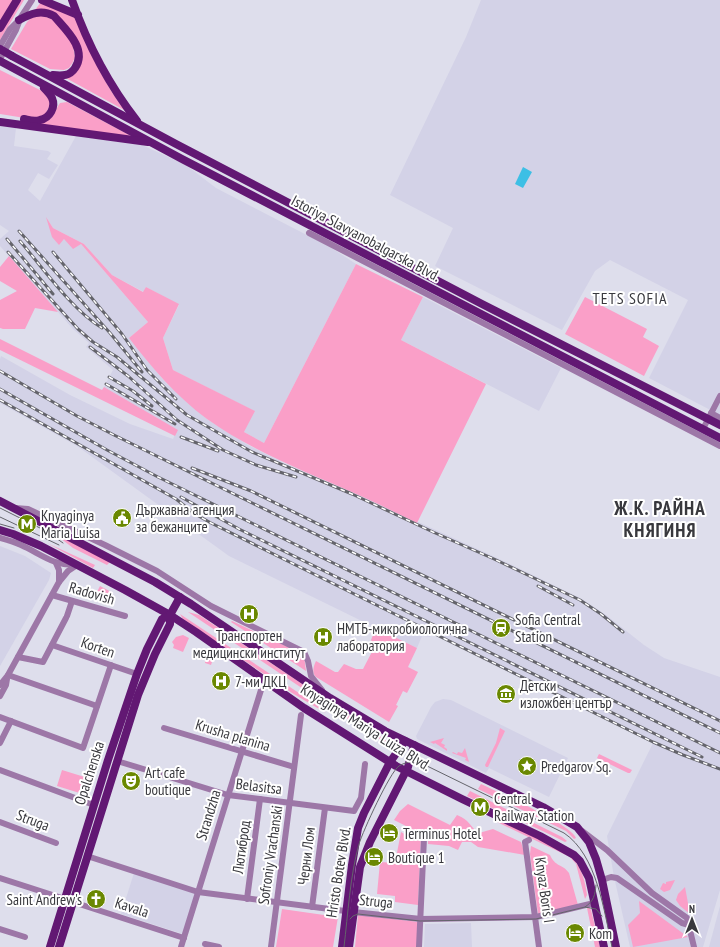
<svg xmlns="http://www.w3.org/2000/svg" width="720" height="947" viewBox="0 0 720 947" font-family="'PT Sans Narrow',sans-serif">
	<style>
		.built { fill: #d3d2e7 }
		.green { fill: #fa9fc8 }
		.water { fill: #3dbfe5 }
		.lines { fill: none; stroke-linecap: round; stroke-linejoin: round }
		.minor { stroke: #9d77a7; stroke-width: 6 }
		.major { stroke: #621873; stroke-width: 8 }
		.tram { stroke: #64646b; stroke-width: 1 }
		.rail-casing { stroke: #64646b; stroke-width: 3 }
		.rail { stroke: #fff; stroke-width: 1.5; stroke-dasharray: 4.5; stroke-linecap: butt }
		.major-bridge { stroke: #621873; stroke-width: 8 }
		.labels { text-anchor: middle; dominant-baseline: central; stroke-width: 4; stroke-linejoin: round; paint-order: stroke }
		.street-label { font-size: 15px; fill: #38383d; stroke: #fff }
		.poi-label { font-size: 15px; fill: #38383d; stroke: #fff; text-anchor: start }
		.neighbourhood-label { font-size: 16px; letter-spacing: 1px; fill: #38383d; stroke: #fff }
		.district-label { font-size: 19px; font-weight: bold; letter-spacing: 1px; fill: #38383d; stroke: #fff }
	</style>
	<rect width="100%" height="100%" fill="#dedeec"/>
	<!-- built -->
	<g class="built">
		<path d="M481,0h239v415l-71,-37 39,-78 -78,-40 -15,11 -33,59 -127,-64 18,-38 -63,-33 76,-158z"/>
		<path d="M0,126l16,2 -2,18 34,5 3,2 -4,6 11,6 -9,14 -11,-6 -10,17 12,11 36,-65 66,9 44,20 30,23 114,59 26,17 -92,179 -20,-11 10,-21 -81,-41 -10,-32 16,-33 -33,-18 -2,5 -32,-17 -28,-31 -31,-16 -6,-9 12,25 5,-5 17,5 67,78 -19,16 37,45 41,36 41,26 40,20 67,28 157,72 70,34 24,16 38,30 20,13 56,19v213l-17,57h-73l-16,-70 -7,-41 46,-93 -221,-109 -2,3 -8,-1 -5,12 -188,-92 -152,-110 -77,-43v-44l1,-3 69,39 60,29 43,15 4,-9 -73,-43 9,-17 -27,-23 3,-4 -16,-14 -73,-83v-7l9,-8 -9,-6z"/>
		<path d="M423,297l138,71 -22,43 -138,-71z"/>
		<path d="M0,546l25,10 26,17 -2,7 -49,86z"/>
		<path d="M443,699l8,1 117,58 -19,39 -60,-29 -3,5 -69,-34 -1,-3 15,-29 4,-5z"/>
		<path d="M134,873l62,21 -13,40 -62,-20z"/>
		<path d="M720,906v41h-11z"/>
		<path d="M471,923l1,24h-48l1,-23z"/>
	</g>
	<!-- green -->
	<g class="green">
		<path d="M0,0h13l-13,21z"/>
		<path d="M21,0h3l-24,40v-7z"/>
		<path d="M41,2l36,16c14,32 26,67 49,93l-62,-34 17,-14 -25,-48 -21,-5z"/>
		<path d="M42,15l12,5 18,22 3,15 -2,5 -4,6 -5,2 -14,-1 -39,-20 16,-27 5,-5z"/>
		<path d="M0,70l44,22 6,9 -1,6 -4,8 -14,4 -31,-5z"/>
		<path d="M67,102l68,36 -135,-19v-1c13,2 43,11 52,-1 3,-4 5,-10 8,-14z"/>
		<path d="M46,217l7,11 31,16 28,31 31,17 3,-5 33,17 -16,34 10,32 82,41 -11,21 20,11 92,-179 67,33 -22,43 85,44 -69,139c-21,-10 -42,-21 -63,-30 -50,-22 -102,-42 -147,-74 -31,-23 -55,-51 -78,-81l19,-16 -67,-78 -8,5 -9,-10 -5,6 -7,-8z"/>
		<path d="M9,256l49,56 -23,-4 -10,21h-22l-3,-1v-28l17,-9 -17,-10v-14z"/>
		<path d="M585,297l62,32 -4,8 16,9 -15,30 -79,-42z"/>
		<path d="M0,339l102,51 2,-3 74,43 -3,6 -175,-86z"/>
		<path d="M55,534l55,28 -3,3 -34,-17z"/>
		<path d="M47,543l48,22 -2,3z"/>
		<path d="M100,586l13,7 -3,6 -13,-7z"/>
		<path d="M188,612l11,3 172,115 18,13 1,2 -24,-14z"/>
		<path d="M180,614l134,89 12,10 -34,-20 -109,-74z"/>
		<path d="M232,621l69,32 3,3 2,15 -75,-49z"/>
		<path d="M376,628l41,20 -9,19 10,5 -11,21 -4,-2 -7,14 2,1 -9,16 -73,-45c-4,-4 -3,-10 0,-16l19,11h3l6,-8 12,5h7l12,-23 -4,-6z"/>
		<path d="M183,635l6,3 -6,14 -10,-4 1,-3 -2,-3 4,-5z"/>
		<path d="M201,652l7,2v3l5,2 -2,6 -6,-2v-3l-5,-1z"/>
		<path d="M500,728l5,3 -17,36h-2l-1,-2 11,-22z"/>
		<path d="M444,738l-3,5 4,2 -1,2 3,2v2l-12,-8 -1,1 -4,-2z"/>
		<path d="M465,748l4,14 -4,-2 1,-2 -14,-5 1,-1 4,2 1,-2 4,1z"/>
		<path d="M599,754l33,16 -2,3h-2l-31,-15z"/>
		<path d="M62,770l29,9 -5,16 -29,-9z"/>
		<path d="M481,784c16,8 90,40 95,54l-2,1 -8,-8 -88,-42z"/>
		<path d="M470,791l92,46 5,4 -2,1c-32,-16 -66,-30 -98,-46z"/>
		<path d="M408,804l42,21 7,-10c13,5 12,11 22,18l14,-4 28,13 4,13 -47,-8 -7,-5h-9l-4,8 -9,-4 -21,-2v-7l-7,-2 -3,70 -23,-3v-6l-18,-2 3,-32 15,1 6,-31 7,4 4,-7 -18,-9 6,-9z"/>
		<path d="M493,819l34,13 45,26c10,10 13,23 15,37l-2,4 -9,-35 -6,-7 -71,-34z"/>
		<path d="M531,846l19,9c5,12 13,9 19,18l9,32 -40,9 -8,-60z"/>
		<path d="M675,880l-5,10 -6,2 -4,-3 3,-6 3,1v-2z"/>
		<path d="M685,887l5,27 -10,-8 -4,-6 2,-6z"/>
		<path d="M639,901l49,36 -55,10 -5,-22 12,-12z"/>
		<path d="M587,908h3l1,2 9,37h-5z"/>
		<path d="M282,909l56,8 -5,30h-57z"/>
		<path d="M358,915l61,7 -1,25h-63z"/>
	</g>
	<!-- water -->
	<path class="water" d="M523,167l9,5 -9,16 -8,-4z"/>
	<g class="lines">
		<!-- minor -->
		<g class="minor">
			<path d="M0,46l10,-17 9,-9 13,-20"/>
			<path d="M0,59l16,-29 3,-8"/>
			<path d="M309,233l411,213"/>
			<path d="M711,413l9,5"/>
			<path d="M703,429l17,-33"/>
			<path d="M15,508l13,1 77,36 52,26 54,35 93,46 4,9 3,15 11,14"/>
			<path d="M0,538c7,2 14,4 21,7 20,9 33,21 55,20"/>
			<path d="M56,563l3,7v12"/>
			<path d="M52,595l73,21"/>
			<path d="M67,616l5,-15"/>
			<path d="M52,645l85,29"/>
			<path d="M18,657l25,5 23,-44"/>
			<path d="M8,675l89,31"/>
			<path d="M0,685l8,-10 51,-93 9,-11 9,-6"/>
			<path d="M0,696l6,-11 1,-6"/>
			<path d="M0,717l83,31 28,-83"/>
			<path d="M164,728l130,39"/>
			<path d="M0,743l11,-22"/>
			<path d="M117,761l111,34 126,16 7,-13 4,-34"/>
			<path d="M0,770l94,35"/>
			<path d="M0,822l56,21"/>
			<path d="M582,831l25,19 45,43 35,25 7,29"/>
			<path d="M529,840l-4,2 14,105"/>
			<path d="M87,856l111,36 155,20 68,7 115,-2 58,-14"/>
			<path d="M0,878l65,21"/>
			<path d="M602,880l9,-3 6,1 65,45 7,2"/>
			<path d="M247,899l13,-100"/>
			<path d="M73,902l111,36"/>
			<path d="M312,907l13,-99"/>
			<path d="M0,929l25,8"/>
			<path d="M205,944l14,3"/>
			<path d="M181,947l80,-257"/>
			<path d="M271,947l30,-232"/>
			<path d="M419,947l5,-109"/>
		</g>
		<!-- major -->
		<g class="major">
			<path d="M42,0l36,15"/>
			<path d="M72,0c15,43 37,85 65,121"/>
			<path d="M19,20c11,-6 22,-11 35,-4 11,13 34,33 21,52 -5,8 -13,8 -22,7"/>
			<path d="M0,28l17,-28"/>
			<path d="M12,56l164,88 306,160 238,121"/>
			<path d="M0,61l182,98 538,279"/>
			<path d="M24,119c5,1 10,3 16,1 10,-2 16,-13 12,-22 -2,-4 -5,-7 -8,-10"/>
			<path d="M0,122l148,20"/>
			<path d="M0,501l155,81 36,22 139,94 55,33 158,76 34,20 12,15 7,17 6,21 14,67"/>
			<path d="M0,530l13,4 28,12 84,44 45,25 26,17 108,76 92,58 66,33 78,37 34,19 6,6 9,17 15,69"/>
			<path d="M50,947l58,-187 29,-86 10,-25 15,-30 8,-4"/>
			<path d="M59,947l79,-252 17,-41 15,-30v-9l10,-18"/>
			<path d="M342,947l10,-82 6,-37 6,-15 26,-51 15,-21"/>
			<path d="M349,947l11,-80 10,-25 38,-75 6,-22"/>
		</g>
		<!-- tram -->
		<g class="tram">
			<path d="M0,508l46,23 17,12"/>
			<path d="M0,517l59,28"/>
			<path d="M0,524l14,4"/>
			<path d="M585,907c9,-6 10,-12 11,-22"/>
			<path d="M350,919l3,-3 5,-2 62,7 116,-2 49,-12 11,2 6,7"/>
			<path d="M344,947c4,-33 6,-71 15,-103 4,-13 31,-72 40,-78 8,-5 16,-5 24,-2l141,69c33,22 40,78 48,114"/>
		</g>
		<defs>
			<g id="rail">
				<path d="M19,231l91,102 32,39"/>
				<path d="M7,239l46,55"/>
				<path d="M20,241c23,27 52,69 82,87"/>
				<path d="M8,252l70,77 15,13 24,15 70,58 65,37 100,42 81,38 61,27 86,41 21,14 22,18"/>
				<path d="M53,252l69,82 25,36 29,29"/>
				<path d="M90,347l38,29 49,44 46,30 33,15 40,12"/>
				<path d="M0,371l77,45 37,19 606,298"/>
				<path d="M109,377l24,14 19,15"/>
				<path d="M106,384l69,40"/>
				<path d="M0,389l107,61 51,27 562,276"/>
				<path d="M0,400l176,99 19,15 16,9 442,219 30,13 37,14"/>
				<path d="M181,437l37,14"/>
				<path d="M192,468l59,23 469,230"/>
				<path d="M181,497l58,32 463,228"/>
				<path d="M538,586l35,19"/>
			</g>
		</defs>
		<!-- rail casing -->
		<use href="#rail" class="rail-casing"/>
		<!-- rail -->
		<use href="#rail" class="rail"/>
		<!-- major-bridge -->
		<path class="major-bridge" d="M0,49l12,7"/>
	</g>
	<!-- icons -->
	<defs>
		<symbol id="civic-disc" viewBox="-11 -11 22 22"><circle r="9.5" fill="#6a8801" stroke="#fff"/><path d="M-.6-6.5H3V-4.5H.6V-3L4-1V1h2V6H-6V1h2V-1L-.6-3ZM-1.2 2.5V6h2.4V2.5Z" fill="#fff"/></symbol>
		<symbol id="metro-disc" viewBox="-11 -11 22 22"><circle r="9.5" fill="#6a8801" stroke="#fff"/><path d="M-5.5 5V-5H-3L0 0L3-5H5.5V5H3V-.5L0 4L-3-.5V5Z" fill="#fff"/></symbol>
		<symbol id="hospital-disc" viewBox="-11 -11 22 22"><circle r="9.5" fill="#6a8801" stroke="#fff"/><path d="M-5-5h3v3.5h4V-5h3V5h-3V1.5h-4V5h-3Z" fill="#fff"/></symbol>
		<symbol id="station-disc" viewBox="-11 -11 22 22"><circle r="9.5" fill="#6a8801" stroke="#fff"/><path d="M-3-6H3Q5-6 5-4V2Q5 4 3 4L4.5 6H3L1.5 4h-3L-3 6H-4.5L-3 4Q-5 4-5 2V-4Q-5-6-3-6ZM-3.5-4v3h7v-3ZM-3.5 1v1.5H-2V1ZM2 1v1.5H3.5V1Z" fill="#fff"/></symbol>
		<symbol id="museum-disc" viewBox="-11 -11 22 22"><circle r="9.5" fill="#6a8801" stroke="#fff"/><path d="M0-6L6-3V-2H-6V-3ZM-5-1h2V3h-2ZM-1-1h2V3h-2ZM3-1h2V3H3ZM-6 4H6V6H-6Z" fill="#fff"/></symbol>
		<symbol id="sight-disc" viewBox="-11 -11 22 22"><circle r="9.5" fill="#6a8801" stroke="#fff"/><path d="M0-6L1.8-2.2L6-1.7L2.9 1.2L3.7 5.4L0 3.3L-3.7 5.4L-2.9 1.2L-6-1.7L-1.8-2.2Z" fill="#fff"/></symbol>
		<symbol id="theatre-disc" viewBox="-11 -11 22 22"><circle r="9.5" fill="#6a8801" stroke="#fff"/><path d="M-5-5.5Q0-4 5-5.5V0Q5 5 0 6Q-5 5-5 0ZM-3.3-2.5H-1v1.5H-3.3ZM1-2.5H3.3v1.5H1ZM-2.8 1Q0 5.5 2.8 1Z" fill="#fff"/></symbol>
		<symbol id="hotel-disc" viewBox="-11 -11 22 22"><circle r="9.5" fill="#6a8801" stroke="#fff"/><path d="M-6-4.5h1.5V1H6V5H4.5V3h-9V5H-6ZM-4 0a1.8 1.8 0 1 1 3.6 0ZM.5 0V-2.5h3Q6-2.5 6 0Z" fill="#fff"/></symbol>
		<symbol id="church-disc" viewBox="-11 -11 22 22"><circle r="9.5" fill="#6a8801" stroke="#fff"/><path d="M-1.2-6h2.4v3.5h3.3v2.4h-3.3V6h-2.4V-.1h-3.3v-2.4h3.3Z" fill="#fff"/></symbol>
	</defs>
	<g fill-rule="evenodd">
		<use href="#civic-disc" x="111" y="507" width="22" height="22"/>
		<use href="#metro-disc" x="16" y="513" width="22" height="22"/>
		<use href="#hospital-disc" x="238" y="603" width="22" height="22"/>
		<use href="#station-disc" x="490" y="617" width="22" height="22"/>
		<use href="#hospital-disc" x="312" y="626" width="22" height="22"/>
		<use href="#hospital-disc" x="210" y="670" width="22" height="22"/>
		<use href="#museum-disc" x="495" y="683" width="22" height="22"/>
		<use href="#sight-disc" x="516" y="755" width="22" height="22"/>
		<use href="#theatre-disc" x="120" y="770" width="22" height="22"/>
		<use href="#metro-disc" x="469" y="796" width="22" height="22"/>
		<use href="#hotel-disc" x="378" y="822" width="22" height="22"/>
		<use href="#hotel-disc" x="363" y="846" width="22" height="22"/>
		<use href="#church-disc" x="85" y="888" width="22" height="22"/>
		<use href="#hotel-disc" x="564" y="922" width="22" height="22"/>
	</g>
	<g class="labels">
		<!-- street labels -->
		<g class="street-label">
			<text transform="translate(366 238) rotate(28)">Istoriya Slavyanobalgarska Blvd.</text>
			<text transform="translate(92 593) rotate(16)">Radovish</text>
			<text transform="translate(98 647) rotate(19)">Korten</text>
			<text transform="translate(366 727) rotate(32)">Knyaginya Mariya Luiza Blvd.</text>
			<text transform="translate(233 735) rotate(17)">Krusha planina</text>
			<text transform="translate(89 773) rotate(-72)">Opalchenska</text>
			<text transform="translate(259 786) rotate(7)">Belasitsa</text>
			<text transform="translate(208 815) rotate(-73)">Strandzha</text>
			<text transform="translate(33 820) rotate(21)">Struga</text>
			<text transform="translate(241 847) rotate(-82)">Лютиброд</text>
			<text transform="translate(270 855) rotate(-82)">Sofroniy Vrachanski</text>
			<text transform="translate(306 856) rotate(-83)">Черни Лом</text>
			<text transform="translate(338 872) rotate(-81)">Hristo Botev Blvd.</text>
			<text transform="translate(545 890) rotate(82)">Knyaz Boris I</text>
			<text transform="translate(376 901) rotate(6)">Struga</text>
			<text transform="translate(132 907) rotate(18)">Kavala</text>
		</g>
		<!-- poi labels -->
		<g class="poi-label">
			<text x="136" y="509">Държавна агенция<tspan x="136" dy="17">за бежанците</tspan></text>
			<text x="41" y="515">Knyaginya<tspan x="41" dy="17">Maria Luisa</tspan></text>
			<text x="515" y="619">Sofia Central<tspan x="515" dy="17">Station</tspan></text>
			<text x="337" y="628">НМТБ-микробиологична<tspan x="337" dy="17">лаборатория</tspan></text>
			<text x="249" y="635" text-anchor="middle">Транспортен<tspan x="249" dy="17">медицински институт</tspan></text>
			<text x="235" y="681">7-ми ДКЦ</text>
			<text x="520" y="685">Детски<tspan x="520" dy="17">изложбен център</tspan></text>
			<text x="541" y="766">Predgarov Sq.</text>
			<text x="145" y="772">Art cafe<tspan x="145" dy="17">boutique</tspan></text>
			<text x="494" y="798">Central<tspan x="494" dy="17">Railway Station</tspan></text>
			<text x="403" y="833">Terminus Hotel</text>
			<text x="388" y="857">Boutique 1</text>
			<text x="82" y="899" text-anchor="end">Saint Andrew's</text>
			<text x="589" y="933">Kom</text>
		</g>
		<!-- neighbourhood labels -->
		<g class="neighbourhood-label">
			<text x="630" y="298">TETS SOFIA</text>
		</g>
		<!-- district labels -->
		<g class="district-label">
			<text x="660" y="508">Ж.К. РАЙНА<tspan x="660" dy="22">КНЯГИНЯ</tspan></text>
		</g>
	</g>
	<!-- north arrow -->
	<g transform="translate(692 919)" stroke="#ffffff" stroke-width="3" paint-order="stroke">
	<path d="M0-3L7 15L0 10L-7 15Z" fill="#38383d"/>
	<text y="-6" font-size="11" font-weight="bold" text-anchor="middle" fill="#38383d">N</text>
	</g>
</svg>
